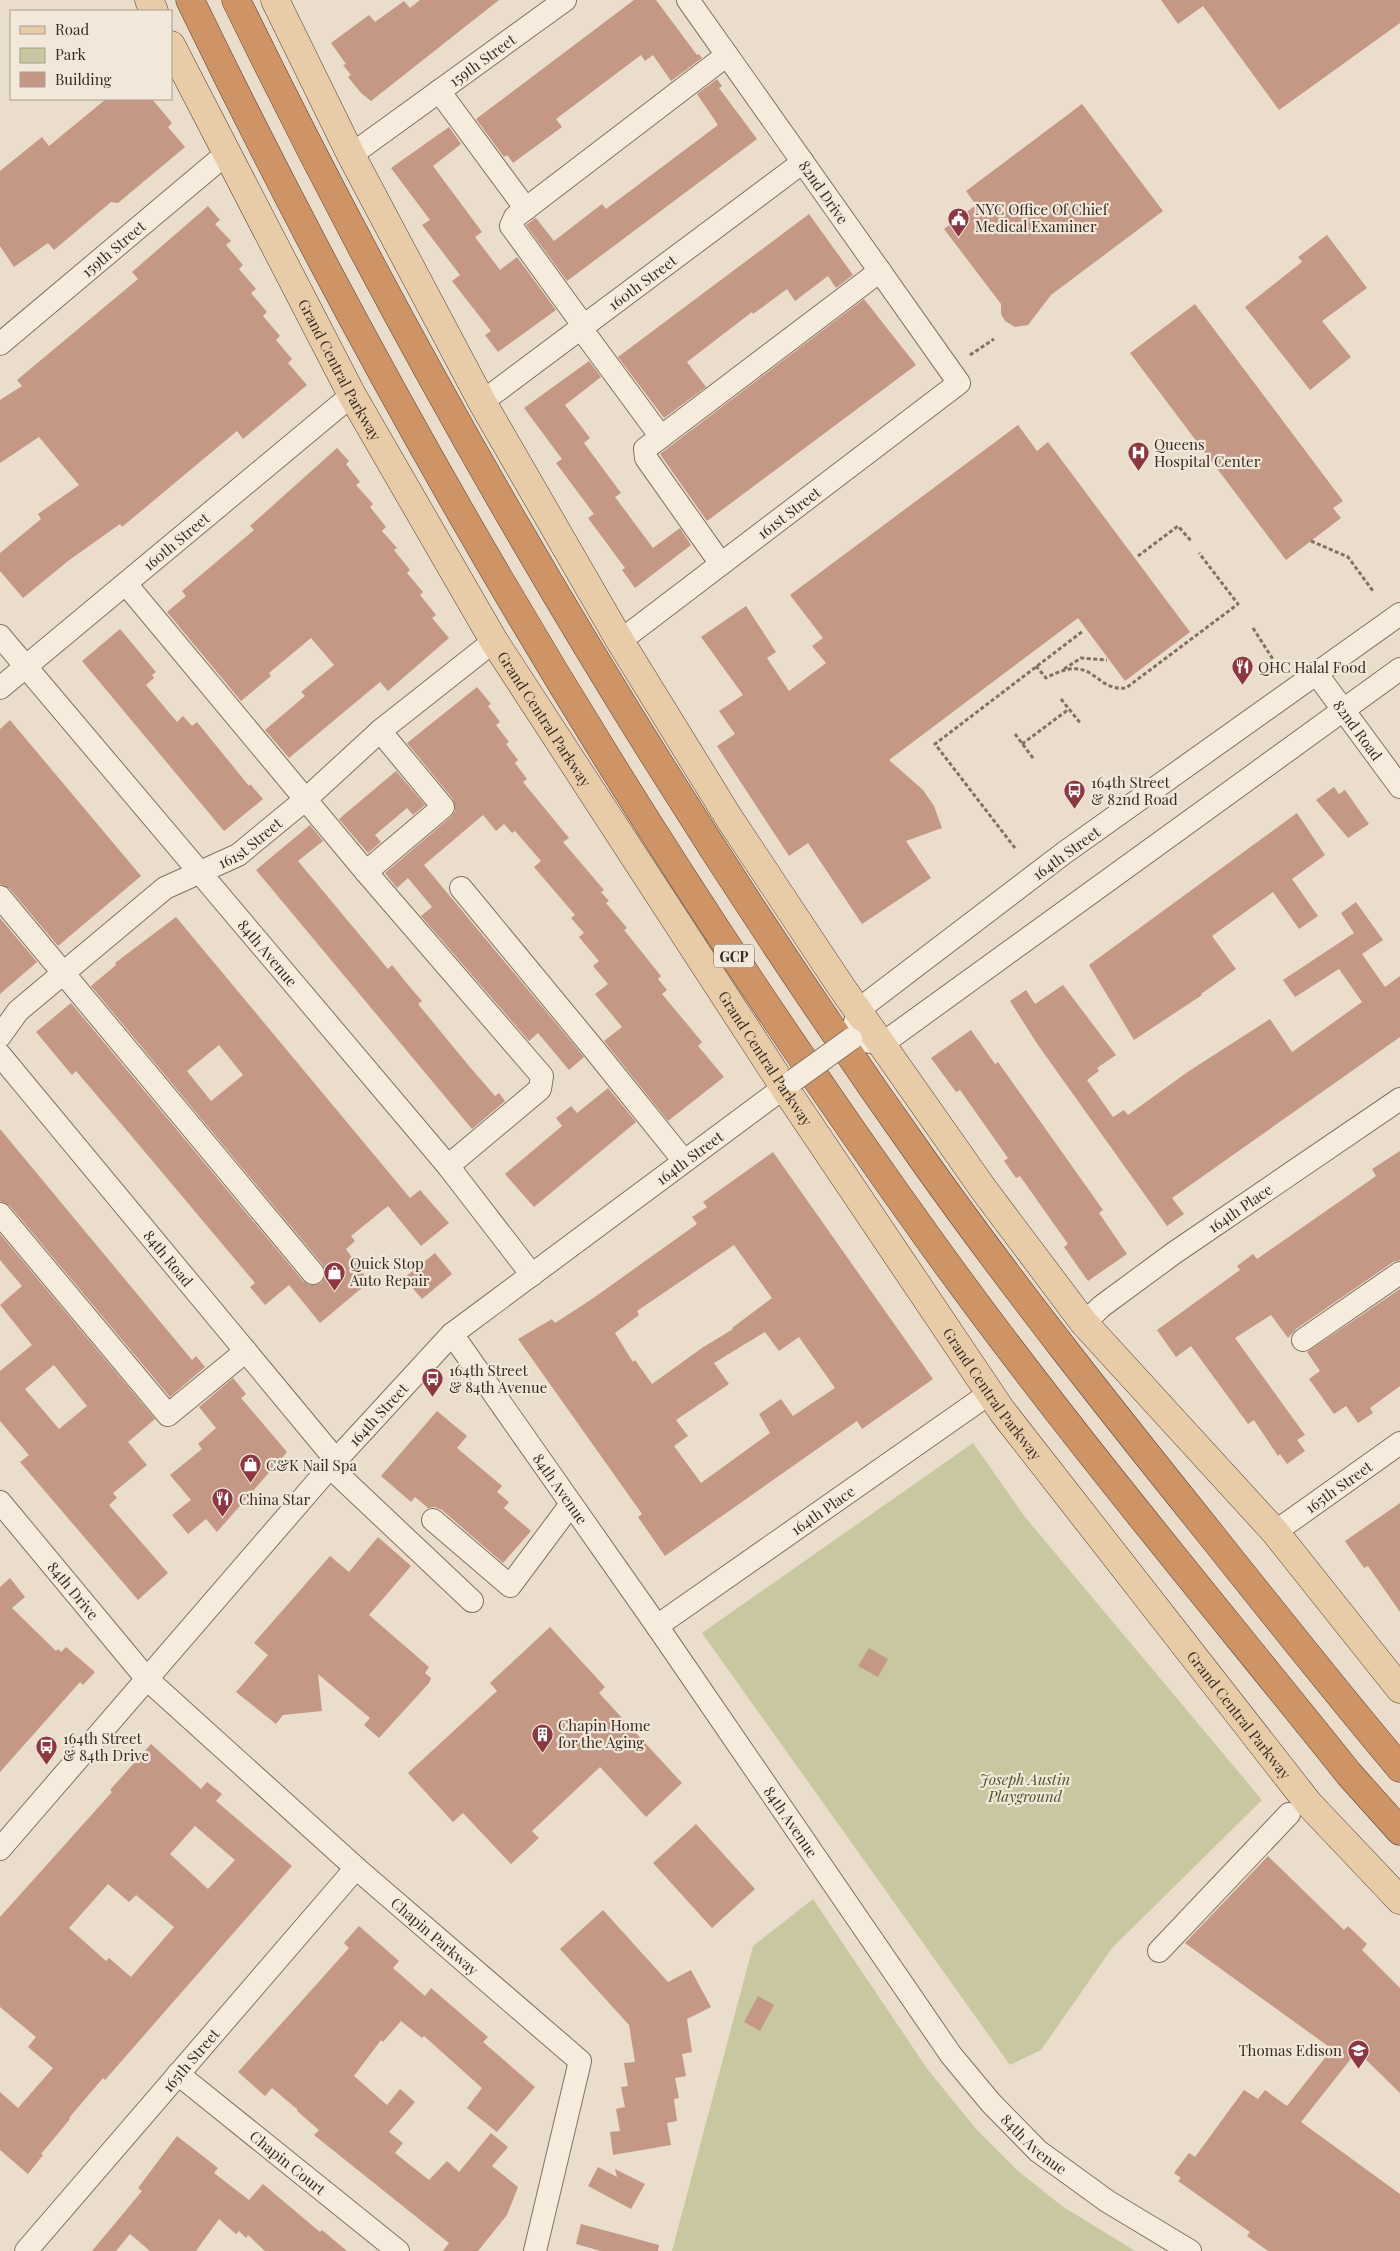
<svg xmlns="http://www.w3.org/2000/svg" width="1400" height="2251" viewBox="0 0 1400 2251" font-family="'Playfair Display',serif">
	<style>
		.green { fill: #c8c79f }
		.building { fill: #c49885; fill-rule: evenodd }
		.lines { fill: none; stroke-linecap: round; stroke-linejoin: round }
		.minor-casing { stroke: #857061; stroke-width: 24 }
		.major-casing { stroke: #543f34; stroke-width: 29 }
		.highway-casing { stroke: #543f34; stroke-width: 29 }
		.path { stroke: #857061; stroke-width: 3; stroke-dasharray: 4 2.5; stroke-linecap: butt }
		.minor { stroke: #f6ecdd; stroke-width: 22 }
		.major { stroke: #e8cca8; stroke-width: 28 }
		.highway { stroke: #cf9466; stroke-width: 28 }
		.minor-bridge-casing { stroke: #857061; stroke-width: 24; stroke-linecap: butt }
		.minor-bridge { stroke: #f6ecdd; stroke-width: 22 }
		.labels { text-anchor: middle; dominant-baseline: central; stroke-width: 4.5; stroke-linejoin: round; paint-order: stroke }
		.shield { fill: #f2e8da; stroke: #706359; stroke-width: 1 }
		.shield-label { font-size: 14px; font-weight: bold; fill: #382a22 }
		.street-label { font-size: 15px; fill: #382a22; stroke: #f2e8da }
		.poi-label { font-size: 15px; fill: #382a22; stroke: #f2e8da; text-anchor: start }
		.park-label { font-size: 15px; font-style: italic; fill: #4d522b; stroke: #f2e8da }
	</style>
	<rect width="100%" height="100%" fill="#eaddcb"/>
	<!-- green -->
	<g class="green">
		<path d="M973,1443l52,74 237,283 -150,148 -71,102 -31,15 -308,-432z"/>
		<path d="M813,1899l115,171 49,60 41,41 44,35 73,45h-463l81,-305z"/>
	</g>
	<!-- building -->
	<g class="building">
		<path d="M420,0h79l-128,101 -10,-8 -13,-16 3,-2 -8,-10 3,-1 -15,-21 38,-28 6,7 29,-21 6,7z"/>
		<path d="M634,0h22l41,55 2,-1 3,4 -31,23 -18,-26 -8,6 -4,-6 -85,64 6,8 -49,36 -6,-8 -3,2 -28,-38z"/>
		<path d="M1161,0h239v23l-121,87 -76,-104 -25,18z"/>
		<path d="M717,79l5,7 -3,2 38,51 -190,142 -41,-56 10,-7 18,23 48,-37 4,5 112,-84 -21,-31z"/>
		<path d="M106,99h46l20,24 -4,4 17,20 -67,56 -7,-1 -57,48 -6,-7 -34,24 -14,-21v-75l42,-34 7,9z"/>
		<path d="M1082,104l81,107 -112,84 -23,30 -13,2 -10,-6 -4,-7v-10l-57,-75 32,-24 -10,-14z"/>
		<path d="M449,127l12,17 -28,22 49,66 -7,5 25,33 17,-13 39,53 -58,42 -13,-17 6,-4 -39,-50 8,-6 -38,-50 8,-5 -39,-52z"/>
		<path d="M208,206l12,14 -5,4 16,17 -5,4 17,20 -4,4 17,20 -5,4 16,19 -4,4 17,20 -4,4 16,19 -4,4 19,22 -64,54 -6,-8 -115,96 -2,-3 -52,37 -45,37 -23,-27v-18l41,-34 -3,-5 41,-29 -40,-48 -39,26v-63l22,-14 -5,-6 121,-101 -6,-7z"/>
		<path d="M809,214l44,61 -17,13 -8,-12 -33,25 -8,-12 -34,25 -1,-2 -65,50 19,25 -42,31 -46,-61z"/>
		<path d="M1327,235l40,53 -45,33 29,36 -41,33 -65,-83 57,-45 -4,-5z"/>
		<path d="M864,299l52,66 -209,156 -47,-67z"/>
		<path d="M1195,304l148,197 -10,7 8,10 -55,42 -156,-207z"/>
		<path d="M589,361l12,16 -36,28 25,33 -6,5 37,50 -6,4 38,51 27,-20 11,17 -56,43 -13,-18 3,-2 -37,-50 6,-4 -38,-51 6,-4 -38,-51z"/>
		<path d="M1018,425l19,26 11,-9 142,190 -65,49 -47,-63 -189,142 34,30 11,16 8,22 -36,13 25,37 -69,46 -54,-81 -19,13 -72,-110 18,-12 -16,-23 24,-16 -42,-58 45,-31 30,46 -9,6 22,33 37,-28 -14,-17 11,-8 -33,-43z"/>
		<path d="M337,448l12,13 -3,3 14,18 -4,3 17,19 -3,3 16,20 -4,4 15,17 -3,2 16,20 -3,3 16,19 -3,3 16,20 -4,3 17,20 -61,53 -8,-9 -91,76 -24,-28 40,-34 -4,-4 33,-27 -23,-27 -42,35 2,3 -30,25 -74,-89 19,-16 -4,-5 72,-61 -4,-4z"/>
		<path d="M120,629l36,43 -4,3 2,3 -8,7 31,37 6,-6 9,10 5,-4 52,64 1,-2 13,15 -39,32 -142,-170z"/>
		<path d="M477,687l14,17 -3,2 12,16 -4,3 13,17 -3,2 12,16 -3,3 12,16 -4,3 46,56 -6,4 41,48 -3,2 8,9 -3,2 21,25 -3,2 37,46 -3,3 9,11 -5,4 40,48 -4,4 26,31 -56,44 -64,-80 18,-14 -27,-33 13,-10 -15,-18 6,-5 -20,-24 5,-4 -13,-15 4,-3 -41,-48 7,-6 -26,-30 -3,2 -8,-9 -8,7 -13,-16 -59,50 160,192 -15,13 -31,-37 -9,8 -108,-125 11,-9 -24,-29 -11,10 -12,-15 66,-56 4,-6 -2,-12 -46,-56z"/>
		<path d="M10,720l131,156 -83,70 -48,-57 -10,-5v-155z"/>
		<path d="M396,771l29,34 -12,10 -6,-7 -32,27 6,7 -13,11 -29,-34z"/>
		<path d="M1334,787l5,7 6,-4 24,34 -21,14 -32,-38z"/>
		<path d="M1297,813l28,42 -33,24 26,37 -19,13 -26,-37 -61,44 24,33 -35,25 1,1 -68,45 -45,-75z"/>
		<path d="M310,825l13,16 -25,20 90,108 4,-4 17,21 13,15 -4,3 51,62 26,30 4,-3 6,8 -33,28 -216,-259z"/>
		<path d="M1356,902l27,38 -21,14 23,33 15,-11v61l-228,161 12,16 -17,12 -129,-181 -28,-44 16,-11 9,14 28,-19 53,70 -19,13 2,3 -12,9 26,37 11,-7 4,5 61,-44 81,-52 22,33 70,-50 -23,-33 -44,28 -12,-17 71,-47 -13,-20z"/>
		<path d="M176,917l234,281 10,-8 29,33 -28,23 -33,-40 -37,30 4,5 -9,8 23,33 -49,41 -31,-38 -24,20 -15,-18 5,-4 -121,-144 -58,-68 -4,4 -36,-43 35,-29 232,278 6,4 12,-2 4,-6 -2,-12 -232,-279 25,-21 -1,-2zM219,1045l24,30 -32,26 -24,-30z"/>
		<path d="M0,918l37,44 -37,32z"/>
		<path d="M971,1030l24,34 3,-2 54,76 51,72 -4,3 28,41 -39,27 -24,-34 4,-3 -48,-68 -4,2 -12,-17 4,-3 -48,-68 -4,2 -25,-34z"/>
		<path d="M608,1088l28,34 -102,85 -29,-33 57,-48 -6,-8 15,-12 6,7z"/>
		<path d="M0,1129l192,231 4,-4 9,11 -35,30 -160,-191 -10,-5z"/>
		<path d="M1400,1151v109l-7,2 -97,67 -8,9 -17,-23 -36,23 70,97 -8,5 8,11 -18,13 -7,-10 -2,2 -24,-36 -6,4 -57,-78 -15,11 -19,-27 83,-60 -3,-4 16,-12 4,5 119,-83 -4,-7z"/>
		<path d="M773,1152l160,227 -71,50 -5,-8 -192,135 -27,-39 4,-3 -124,-175 34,-20 3,4 37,-24 105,-75 -5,-7 15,-10 -4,-5zM734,1245l38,53 -40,30 1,1 -31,19 -50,36 -17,-24 -2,2 -18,-29 24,-18 -2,-4zM765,1332l14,19 20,-14 36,51 -42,28 -12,-17 -22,15 11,19 -69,50 -27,-37 14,-10 -12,-16 53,-36 -15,-21z"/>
		<path d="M0,1234l155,185 -27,23 19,23 -34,28 4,5 -8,7 59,68 -30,27 -118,-138 9,-7 -29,-34v-50l32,-26 -32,-40 22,-19 -22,-26zM54,1365l33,41 -28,23 -34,-40z"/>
		<path d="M435,1253l17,21 -30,25 -18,-21z"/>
		<path d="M1400,1289v97l-30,22 3,5 -15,10 -12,-17 -12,8 -25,-35 11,-8 -13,-19z"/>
		<path d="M233,1378l13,16 -5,4 46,54 -70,80 -11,-13 -18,15 -16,-19 19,-15 -21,-25 32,-26 -4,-5 18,-16 -17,-21z"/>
		<path d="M437,1411l30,25 -10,12 45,38 -5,6 12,10 -5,6 27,23 -28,32 -61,-53 -7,-3 -7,1 -13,-11 -4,5 -30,-26z"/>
		<path d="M1400,1503v109l-32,-46 -4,2 -19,-27z"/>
		<path d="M378,1537l33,29 -42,49 60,52 -4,6 6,5 -2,5 -50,55 -15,-13 6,-7 -52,-44 4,37 -39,4 -7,9 -40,-32 32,-37 -14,-12 76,-87 19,16z"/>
		<path d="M10,1578l15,19 -13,11 44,43 2,-2 3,3 5,-5 29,25 -12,13 -3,-3 -80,90v-185z"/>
		<path d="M550,1627l55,60 -6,6 83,90 -36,34 -46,-50 -68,64 7,7 -28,26 -48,-51 -10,9 -45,-49 89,-82 -7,-8z"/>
		<path d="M869,1648l19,11 -10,18 -20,-11z"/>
		<path d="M151,1744l50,45 6,-7 15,12 -6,7 76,65 -187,214 -2,-2 -34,40 1,1 -29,35 2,1 -15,19 -28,-24v-58l18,16 35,-40 -25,-21 8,-10 -36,-30v-90l112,-125 -2,-2zM195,1826l40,34 -27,29 -38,-35zM108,1884l21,18 7,-7 38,32 -43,50 -22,-19 -3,3 -37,-33z"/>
		<path d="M696,1824l59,65 -43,39 -59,-65z"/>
		<path d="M1268,1856l76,74 4,-4 19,18 -5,6 38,38v105l-43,-42 -56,71 99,72v57h-132l-21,-15 3,-4 -72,-51 3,-3 -7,-5 15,-20 6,4 49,-67 14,9 7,-9 22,16 45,-57 -147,-106z"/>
		<path d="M603,1910l65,72 23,-12 20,37 -24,12 5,33 -10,2 4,22 -11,2 4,20 -5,1 3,22 -10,2 4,22 -58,10 -3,-23 10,-1 -4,-22 9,-2 -4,-20 7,-1 -4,-23 11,-1 -6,-37 -69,-76z"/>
		<path d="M359,1926l40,35 -6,7 32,28 6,-8 57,49 -5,5 52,45 -38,45 -30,-24 15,-20 -58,-52 -2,2 -21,-17 -18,21 -2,-2 -27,36 33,29 13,-16 15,13 -26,30 14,11 -8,10 34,27 18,-19 12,11 32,-39 17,14 -16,19 26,21 -11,28 -29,36h-35l6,-8 -135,-108 5,-5 -22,-19 1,-1 -26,-22 -7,8 -27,-24 111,-124 -5,-5z"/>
		<path d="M758,1996l16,9 -14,26 -16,-9z"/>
		<path d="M177,2136l41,32 -4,5 35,27 14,-16 57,48 2,-2 25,21h-82l-17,-16 -2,3 -7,-7 -3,3 -17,-15 -23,32h-46l-20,-17 -14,17h-24l50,-60 -4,-3z"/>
		<path d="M598,2167l19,10 -2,-8 30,15 -14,25 -43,-23z"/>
		<path d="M581,2224l78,21 -1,6h-57l-25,-7z"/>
	</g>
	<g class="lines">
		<defs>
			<g id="minor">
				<path d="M439,91l87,118"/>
				<path id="s1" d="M351,155l214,-155"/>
				<path d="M583,325l-72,-99 4,-9 212,-162"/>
				<path d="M580,327l81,110"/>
				<path id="s2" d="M0,344l226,-190"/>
				<path id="s3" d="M482,402l321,-240"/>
				<path d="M721,564l-75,-106 -1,-9 235,-178"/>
				<path d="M126,584l240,288 176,204 -2,13 -92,77"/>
				<path d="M1400,614l-336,239 -206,157 -7,29 31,5 518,-375"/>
				<path id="s4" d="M0,636l448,530 84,109"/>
				<path id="s5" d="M620,641l339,-258 -271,-383"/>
				<path id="s6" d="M1316,673l84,114"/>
				<path id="s7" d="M0,688l352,-293"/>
				<path d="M366,872l77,-65 -63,-76"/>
				<path d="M461,888l132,160 91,113"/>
				<path d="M0,897l313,376"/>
				<path id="s8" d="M0,1036l18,-25 147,-123 73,-33 68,-56 74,-68 114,-90"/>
				<path id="s9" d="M0,1055l336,405"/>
				<path d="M0,1214l168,201 78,-64"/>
				<path id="s10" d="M1084,1323l18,-17 72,-53 226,-154"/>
				<path id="s11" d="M452,1334l205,292 294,429 40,48 47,48 69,50 83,50"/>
				<path d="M1303,1340l97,-67"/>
				<path d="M330,1467l142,134"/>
				<path id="s12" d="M0,1502l147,177 209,189 224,193 -45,190"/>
				<path d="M433,1520l77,66 61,-82"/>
				<path id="s13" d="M1275,1532l125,-89"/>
				<path id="s14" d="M657,1626l333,-233"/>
				<path id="s15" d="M0,1849l336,-389 116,-126 342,-254"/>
				<path d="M1159,1951l130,-137"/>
				<path id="s16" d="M178,2074l220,177"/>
				<path id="s17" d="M26,2251l330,-383"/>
			</g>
			<g id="major">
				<path d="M149,0l5,11"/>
				<path d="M275,0l76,155 131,247 138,239 109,177 113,170 142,202 100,133 191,209 125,157"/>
				<path id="s18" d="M171,45l181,350 142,246 290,446 218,324 307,393 91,96"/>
			</g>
			<g id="highway">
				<path d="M190,0c211,436 460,852 743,1245 131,182 276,354 416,529l51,57"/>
				<path d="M236,0c198,406 429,796 690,1164 91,128 188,250 286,372 62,78 124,156 188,232"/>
			</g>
		</defs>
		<!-- minor casing -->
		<use href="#minor" class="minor-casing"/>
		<!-- major casing -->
		<use href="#major" class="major-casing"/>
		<!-- highway casing -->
		<use href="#highway" class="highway-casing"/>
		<!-- path -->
		<g class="path">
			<path d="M970,355l24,-16"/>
			<path d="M1311,541l37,16 25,34"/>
			<path d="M1138,556l40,-30 14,16"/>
			<path d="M1253,628l21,33"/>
			<path d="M1036,666l10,12c49,-27 47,14 80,10l112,-84 -39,-51"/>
			<path d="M1064,669l17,-11 26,2"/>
			<path d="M1061,699l20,25"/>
			<path d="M1015,734l18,24"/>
			<path d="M1022,744l47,-35"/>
			<path d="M1015,848l-80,-104 148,-113"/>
		</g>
		<!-- minor -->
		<use href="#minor" class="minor"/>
		<!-- major -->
		<use href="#major" class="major"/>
		<!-- highway -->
		<use href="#highway" class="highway"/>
		<defs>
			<path id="minor-bridge" d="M794,1080l57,-41"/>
		</defs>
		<!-- minor-bridge casing -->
		<use href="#minor-bridge" class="minor-bridge-casing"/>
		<!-- minor-bridge -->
		<use href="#minor-bridge" class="minor-bridge"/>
	</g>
	<!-- icons -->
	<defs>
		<symbol id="civic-pin" viewBox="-11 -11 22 30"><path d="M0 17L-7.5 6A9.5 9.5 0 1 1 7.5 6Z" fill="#8e3742" stroke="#f2e8da"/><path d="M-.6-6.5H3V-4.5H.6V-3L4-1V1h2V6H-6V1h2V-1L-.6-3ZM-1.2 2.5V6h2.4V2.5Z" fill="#fff"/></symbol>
		<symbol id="hospital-pin" viewBox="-11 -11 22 30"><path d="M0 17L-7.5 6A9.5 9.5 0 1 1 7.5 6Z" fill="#8e3742" stroke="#f2e8da"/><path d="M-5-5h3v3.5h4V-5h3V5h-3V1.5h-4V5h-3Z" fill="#fff"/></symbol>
		<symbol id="restaurant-pin" viewBox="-11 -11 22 30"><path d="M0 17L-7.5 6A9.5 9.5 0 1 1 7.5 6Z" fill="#8e3742" stroke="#f2e8da"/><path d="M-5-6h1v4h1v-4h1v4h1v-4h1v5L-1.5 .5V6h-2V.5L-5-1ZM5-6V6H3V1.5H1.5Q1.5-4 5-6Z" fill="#fff"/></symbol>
		<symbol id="bus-pin" viewBox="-11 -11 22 30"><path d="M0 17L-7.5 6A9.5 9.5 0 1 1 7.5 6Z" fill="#8e3742" stroke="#f2e8da"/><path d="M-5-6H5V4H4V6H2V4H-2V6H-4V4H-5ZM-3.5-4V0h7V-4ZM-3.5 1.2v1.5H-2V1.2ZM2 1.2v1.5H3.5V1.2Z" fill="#fff"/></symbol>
		<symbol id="shop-pin" viewBox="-11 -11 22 30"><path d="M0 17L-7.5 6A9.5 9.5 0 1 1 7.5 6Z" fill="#8e3742" stroke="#f2e8da"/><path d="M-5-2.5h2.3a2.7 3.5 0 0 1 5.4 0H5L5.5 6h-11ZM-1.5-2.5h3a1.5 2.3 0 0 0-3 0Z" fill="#fff"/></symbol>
		<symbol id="building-pin" viewBox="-11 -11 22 30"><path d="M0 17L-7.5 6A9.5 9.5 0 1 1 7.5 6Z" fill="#8e3742" stroke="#f2e8da"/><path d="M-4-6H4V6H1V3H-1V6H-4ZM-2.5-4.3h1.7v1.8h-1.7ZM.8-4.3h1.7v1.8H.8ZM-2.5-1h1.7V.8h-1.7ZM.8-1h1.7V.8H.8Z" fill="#fff"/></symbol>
		<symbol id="school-pin" viewBox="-11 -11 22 30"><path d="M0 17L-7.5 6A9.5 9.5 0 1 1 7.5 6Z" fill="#8e3742" stroke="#f2e8da"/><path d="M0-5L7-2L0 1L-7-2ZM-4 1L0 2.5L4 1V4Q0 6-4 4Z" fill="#fff"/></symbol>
	</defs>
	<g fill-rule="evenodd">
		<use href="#civic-pin" x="946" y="206" width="25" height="34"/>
		<use href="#hospital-pin" x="1126" y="440" width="25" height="34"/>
		<use href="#restaurant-pin" x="1230" y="654" width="25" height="34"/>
		<use href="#bus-pin" x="1062" y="778" width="25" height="34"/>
		<use href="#shop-pin" x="322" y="1260" width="25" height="34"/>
		<use href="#bus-pin" x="420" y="1366" width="25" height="34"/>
		<use href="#shop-pin" x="238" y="1452" width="25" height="34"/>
		<use href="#restaurant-pin" x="210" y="1486" width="25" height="34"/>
		<use href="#building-pin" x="530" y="1722" width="25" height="34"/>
		<use href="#bus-pin" x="34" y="1734" width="25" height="34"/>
		<use href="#school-pin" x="1346" y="2038" width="25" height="34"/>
	</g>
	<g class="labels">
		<!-- shield labels -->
		<rect class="shield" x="714" y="944.5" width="40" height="23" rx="4"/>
		<g class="shield-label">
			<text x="734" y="956">GCP</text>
		</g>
		<!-- street labels -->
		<g class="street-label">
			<text stroke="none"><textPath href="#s1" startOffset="162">159th Street</textPath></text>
			<text transform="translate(824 192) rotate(55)">82nd Drive</text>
			<text stroke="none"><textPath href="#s2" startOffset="148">159th Street</textPath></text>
			<text stroke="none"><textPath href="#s3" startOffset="200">160th Street</textPath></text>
			<text stroke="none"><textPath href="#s18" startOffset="366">Grand Central Parkway</textPath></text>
			<text stroke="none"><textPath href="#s5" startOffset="212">161st Street</textPath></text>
			<text stroke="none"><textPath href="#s7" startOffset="229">160th Street</textPath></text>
			<text stroke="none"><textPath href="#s18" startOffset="771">Grand Central Parkway</textPath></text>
			<text stroke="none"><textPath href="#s6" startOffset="71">82nd Road</textPath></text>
			<text stroke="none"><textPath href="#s8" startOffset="319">161st Street</textPath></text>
			<text transform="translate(1066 853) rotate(-36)">164th Street</text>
			<text stroke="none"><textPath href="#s4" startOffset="415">84th Avenue</textPath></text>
			<text stroke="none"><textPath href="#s18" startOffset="1176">Grand Central Parkway</textPath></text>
			<text stroke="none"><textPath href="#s15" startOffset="981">164th Street</textPath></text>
			<text stroke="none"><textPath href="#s10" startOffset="194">164th Place</textPath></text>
			<text stroke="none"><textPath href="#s9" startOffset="264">84th Road</textPath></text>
			<text stroke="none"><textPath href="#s18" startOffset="1581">Grand Central Parkway</textPath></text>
			<text stroke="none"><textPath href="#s15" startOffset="576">164th Street</textPath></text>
			<text stroke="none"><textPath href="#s13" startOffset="78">165th Street</textPath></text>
			<text stroke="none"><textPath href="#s11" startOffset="189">84th Avenue</textPath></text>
			<text stroke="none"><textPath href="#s14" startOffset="202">164th Place</textPath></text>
			<text stroke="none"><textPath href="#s12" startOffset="115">84th Drive</textPath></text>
			<text stroke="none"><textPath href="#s18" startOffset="1986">Grand Central Parkway</textPath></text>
			<text stroke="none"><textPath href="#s11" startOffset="594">84th Avenue</textPath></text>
			<text stroke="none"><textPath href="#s12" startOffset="616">Chapin Parkway</textPath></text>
			<text stroke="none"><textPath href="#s17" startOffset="252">165th Street</textPath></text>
			<text stroke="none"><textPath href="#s11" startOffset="999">84th Avenue</textPath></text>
			<text stroke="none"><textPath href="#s16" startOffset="141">Chapin Court</textPath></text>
		</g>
		<!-- poi labels -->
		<g class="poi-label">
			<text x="975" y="209">NYC Office Of Chief<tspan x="975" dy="17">Medical Examiner</tspan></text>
			<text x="1154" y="444">Queens<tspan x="1154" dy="17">Hospital Center</tspan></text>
			<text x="1258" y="667">QHC Halal Food</text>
			<text x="1091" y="782">164th Street<tspan x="1091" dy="17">&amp; 82nd Road</tspan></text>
			<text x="350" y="1263">Quick Stop<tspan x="350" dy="17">Auto Repair</tspan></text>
			<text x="449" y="1370">164th Street<tspan x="449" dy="17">&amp; 84th Avenue</tspan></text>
			<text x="266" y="1465">C&amp;K Nail Spa</text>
			<text x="239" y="1499">China Star</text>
			<text x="558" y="1725">Chapin Home<tspan x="558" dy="17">for the Aging</tspan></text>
			<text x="63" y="1738">164th Street<tspan x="63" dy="17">&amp; 84th Drive</tspan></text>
			<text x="1342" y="2050" text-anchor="end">Thomas Edison</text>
		</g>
		<!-- park labels -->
		<g class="park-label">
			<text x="1025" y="1779">Joseph Austin<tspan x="1025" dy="17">Playground</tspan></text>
		</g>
	</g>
	<!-- legend -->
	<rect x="10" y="10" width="162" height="90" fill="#f2e8da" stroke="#a89c90"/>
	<rect x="20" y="26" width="25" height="8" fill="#e8cca8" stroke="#a89c90"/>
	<text x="55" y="35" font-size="15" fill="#382a22">Road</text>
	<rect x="20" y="48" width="25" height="15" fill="#c8c79f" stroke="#a89c90"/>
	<text x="55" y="60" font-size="15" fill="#382a22">Park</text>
	<rect x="20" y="72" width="25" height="15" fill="#c49885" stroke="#a89c90"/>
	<text x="55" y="85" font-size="15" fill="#382a22">Building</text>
</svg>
